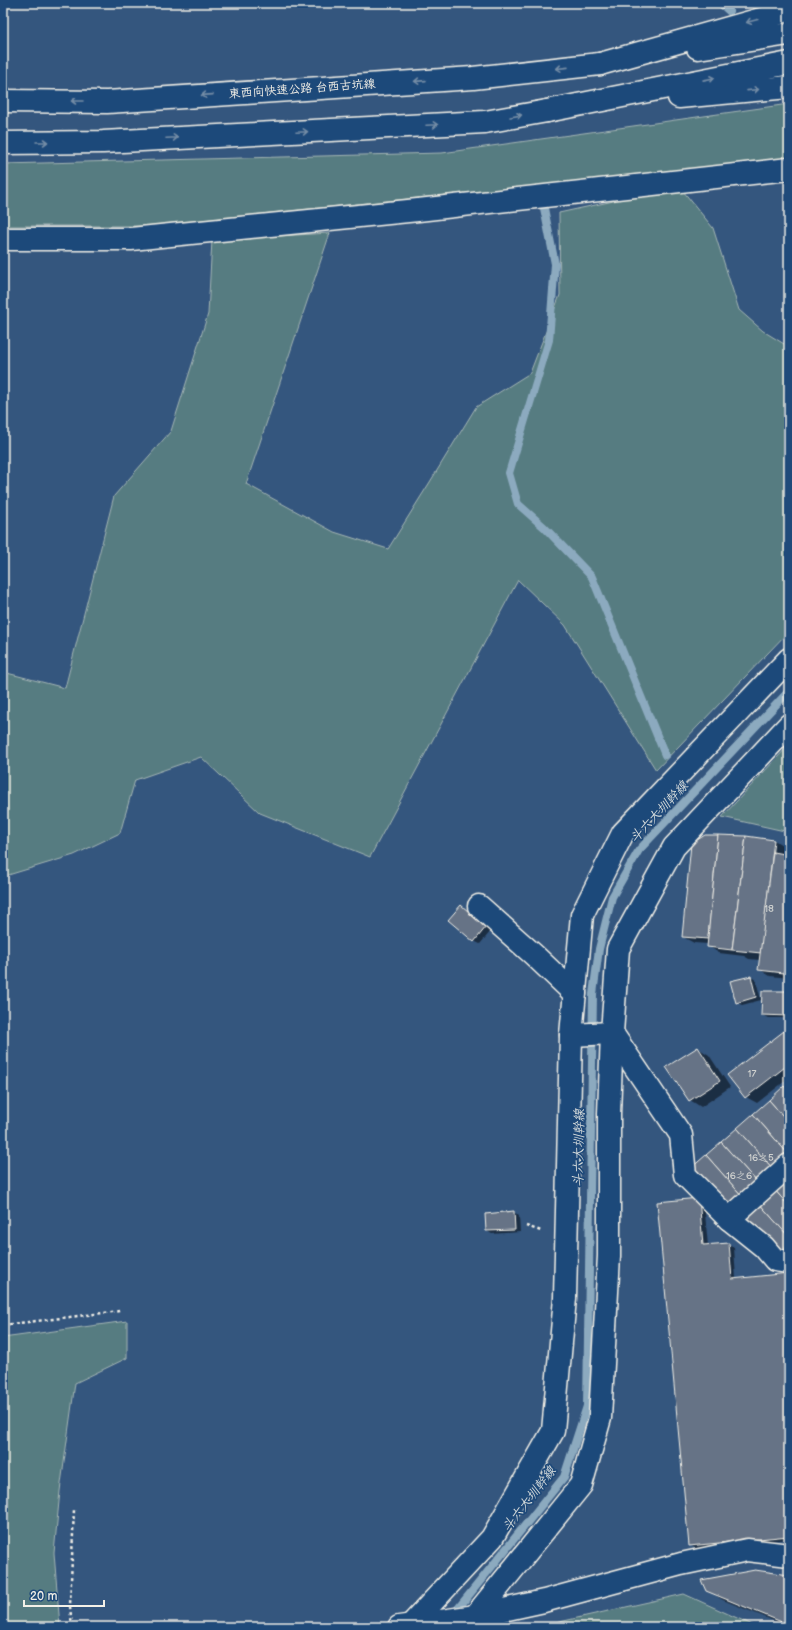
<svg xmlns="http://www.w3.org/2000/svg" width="792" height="1630" viewBox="0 0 792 1630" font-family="'Balsamiq Sans','LXGW WenKai TC',sans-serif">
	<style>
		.green { fill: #567b81; stroke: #a5b6b4 }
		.shadow { fill: #0007 }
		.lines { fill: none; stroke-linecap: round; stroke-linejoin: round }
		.stream { stroke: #8caabf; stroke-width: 8 }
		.building { fill: #667386; stroke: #f4f1e8 }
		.minor-casing { stroke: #f4f1e8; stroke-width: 25 }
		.tertiary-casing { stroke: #f4f1e8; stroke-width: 25 }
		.trunk-casing { stroke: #f4f1e8; stroke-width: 25 }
		.motorway-casing { stroke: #f4f1e8; stroke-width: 25 }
		.path { stroke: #f4f1e8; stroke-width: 2.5; stroke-dasharray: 3 3; stroke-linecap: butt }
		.minor { stroke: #1f4a7a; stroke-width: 22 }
		.tertiary { stroke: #1f4a7a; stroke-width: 22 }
		.trunk { stroke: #1f4a7a; stroke-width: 22 }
		.motorway { stroke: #1f4a7a; stroke-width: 22 }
		.oneway { stroke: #748da6 }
		.labels { text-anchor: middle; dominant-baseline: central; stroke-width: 3.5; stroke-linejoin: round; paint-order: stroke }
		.number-label { font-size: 10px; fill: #d0d2d0 }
		.street-label { font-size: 12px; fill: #f4f1e8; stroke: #1f4a7a }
		.water-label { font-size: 13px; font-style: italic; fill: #dadfde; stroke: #1f4a7a }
	</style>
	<rect width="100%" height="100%" fill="#34567e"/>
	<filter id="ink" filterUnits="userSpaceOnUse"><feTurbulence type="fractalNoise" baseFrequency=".025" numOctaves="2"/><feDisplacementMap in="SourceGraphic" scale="8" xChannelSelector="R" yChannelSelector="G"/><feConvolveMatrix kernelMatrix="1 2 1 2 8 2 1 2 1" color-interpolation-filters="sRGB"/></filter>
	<g filter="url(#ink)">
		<!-- green -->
		<g class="green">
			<path d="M789,104v56l-645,66h-141v-62l439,-11z"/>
			<path d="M683,191l30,37 26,82 24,21 26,16v284l-133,139 -91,-145 -47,-45 -148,277 -110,-44 -59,-56 -66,23 -15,53 -46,22 -69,21 -2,-4v-200l62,16 49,-192 57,-65 37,-117 4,-74 118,-7 -84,251 88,48 54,17 42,-67 46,-75 54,-34 30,-78 -1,-82 82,-18z"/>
			<path d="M789,745v87l-67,-15z"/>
			<path d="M127,1321v37l-52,25 -15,108 -6,62 6,74h-57v-289z"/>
			<path d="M684,1594l73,33h-220z"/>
		</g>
		<!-- shadow -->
		<g class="shadow">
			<path d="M746,837l28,3 15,9v129l-19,-2 -11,-7 1,-9 -11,-1 -5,-3 -25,-3 -11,-7v-2l-14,-1 -11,-6z"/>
			<path d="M461,906l30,25 -11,13 -6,-3z"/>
			<path d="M751,977l5,3 5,20 -19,5 -6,-3z"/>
			<path d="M789,992v26h-21l-6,-3z"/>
			<path d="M784,1033l5,3v42l-32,25 -11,-6z"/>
			<path d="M698,1048l11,7 21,32 -29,20 -11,-7z"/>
			<path d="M789,1084v176l-98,-91z"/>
			<path d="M698,1199l6,3 4,44 20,-2 6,3 2,32 53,-5v265l-94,9 -5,-3z"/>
			<path d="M514,1212l5,4 1,16 -28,2 -5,-3z"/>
			<path d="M789,1576v51l-66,-27 -16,-10z"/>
		</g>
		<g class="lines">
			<!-- stream -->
			<g class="stream">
				<path d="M720,3l9,8"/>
				<path d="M542,198l13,66 -6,76 -40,133 9,31 26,23 48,50 73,178"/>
				<path d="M452,1616l112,-139 23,-71 6,-412 6,-45 13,-52 27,-47 150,-159"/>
			</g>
		</g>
		<!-- building -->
		<g class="building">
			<path d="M705,835h13l-10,104 -26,-2 9,-93z"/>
			<path d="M718,835l28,1 -14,114 -25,-3z"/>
			<path d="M746,836l28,4 -13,113 -29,-3z"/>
			<path d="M773,852l16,3v79l-5,39 -26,-3z"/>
			<path d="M461,905l25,22 -12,15 -26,-22z"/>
			<path d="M789,934v39h-5z"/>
			<path d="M751,976l5,21 -20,6 -6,-22z"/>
			<path d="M762,991h27v25l-28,-1z"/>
			<path d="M784,1031l5,7v26l-44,34 -18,-23z"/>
			<path d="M698,1047l22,34 -31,20 -23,-34z"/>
			<path d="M784,1086l5,6v31l-20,-23z"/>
			<path d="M769,1100l20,23v32l-36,-41z"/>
			<path d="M753,1114l36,41 -16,14 -36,-41z"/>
			<path d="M737,1128l36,41 -16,13 -36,-40z"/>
			<path d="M721,1142l36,40 -15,14 -36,-41z"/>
			<path d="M706,1155l36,41 -16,14 -36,-41z"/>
			<path d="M789,1174v32l-17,-19z"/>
			<path d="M772,1187l17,19v31l-33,-37z"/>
			<path d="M699,1198l4,47 26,-2 3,36 57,-6v263l-100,10 -32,-344z"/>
			<path d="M756,1200l33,37v7l-12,11 -37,-41z"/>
			<path d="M514,1211l1,19 -29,1 -1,-17z"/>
			<path d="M755,1570l34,5v50l-83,-34 -5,-11z"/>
		</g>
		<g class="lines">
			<defs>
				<g id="minor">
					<path d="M3,239h128l287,-29 371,-41"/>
					<path d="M479,906l55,49 41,39"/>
					<path d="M571,1035l41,-2 69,102 4,40 44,44 35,28 11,13 14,2"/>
					<path d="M729,1219l60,-54"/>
					<path d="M467,1626l114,-141 19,-67 9,-162v-142l3,-81 6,-84 56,-102 115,-122"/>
					<path d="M409,1627l83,-89 61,-107 12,-133 6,-263 11,-120 41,-82 166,-174"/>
				</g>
				<path id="tertiary" d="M399,1627l77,-11 68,-15 137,-37 66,-14 42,5"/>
				<g id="trunk">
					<path d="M3,101l104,1 366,-24 127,-14"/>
					<path d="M3,143l100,-1 382,-20 62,-11"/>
				</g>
				<g id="motorway">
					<path d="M698,48l91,-14"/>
					<path d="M600,64l175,-49 14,-6"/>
					<path d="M679,97l110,-10"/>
					<path d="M547,111l242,-48"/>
				</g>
			</defs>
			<!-- minor casing -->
			<use href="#minor" class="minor-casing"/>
			<!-- tertiary casing -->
			<use href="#tertiary" class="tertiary-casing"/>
			<!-- trunk casing -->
			<use href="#trunk" class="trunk-casing"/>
			<!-- motorway casing -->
			<use href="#motorway" class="motorway-casing"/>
			<!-- path -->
			<g class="path">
				<path d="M526,1226l15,5"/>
				<path d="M3,1325l117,-14"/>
				<path d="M72,1627l-2,-21 4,-97"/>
			</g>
			<!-- minor -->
			<use href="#minor" class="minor"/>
			<!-- tertiary -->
			<use href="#tertiary" class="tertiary"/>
			<!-- trunk -->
			<use href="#trunk" class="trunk"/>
			<!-- motorway -->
			<use href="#motorway" class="motorway"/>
		</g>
		<!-- one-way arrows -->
		<defs><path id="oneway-shaft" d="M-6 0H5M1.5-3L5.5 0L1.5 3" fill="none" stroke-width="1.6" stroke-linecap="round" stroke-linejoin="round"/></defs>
		<g class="oneway">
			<use href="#oneway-shaft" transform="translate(752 21) rotate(165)"/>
			<use href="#oneway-shaft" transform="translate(562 68) rotate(174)"/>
			<use href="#oneway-shaft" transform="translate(709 79) rotate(-11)"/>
			<use href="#oneway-shaft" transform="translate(420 81) rotate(176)"/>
			<use href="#oneway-shaft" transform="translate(753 90) rotate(-6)"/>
			<use href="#oneway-shaft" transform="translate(207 95) rotate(176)"/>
			<use href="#oneway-shaft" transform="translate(77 101) rotate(-180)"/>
			<use href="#oneway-shaft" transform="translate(516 116) rotate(-10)"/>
			<use href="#oneway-shaft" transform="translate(432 125) rotate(-3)"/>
			<use href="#oneway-shaft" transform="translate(302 132) rotate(-3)"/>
			<use href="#oneway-shaft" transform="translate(172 138) rotate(-3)"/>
			<use href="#oneway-shaft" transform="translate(42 142)"/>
		</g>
	</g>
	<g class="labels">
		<!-- number labels -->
		<g class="number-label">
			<text x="769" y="909">18</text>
			<text x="752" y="1074">17</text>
			<text x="761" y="1158">16之5</text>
			<text x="739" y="1176">16之6</text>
		</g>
		<!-- street labels -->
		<g class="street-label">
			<text transform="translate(302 89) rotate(-4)">東西向快速公路 台西古坑線</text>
		</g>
		<!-- water labels -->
		<g class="water-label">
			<text transform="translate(659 812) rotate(-47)">斗六大圳幹線</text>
			<text transform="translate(579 1148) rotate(-89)">斗六大圳幹線</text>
			<text transform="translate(529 1499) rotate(-52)">斗六大圳幹線</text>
		</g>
	</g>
	<!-- margin -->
	<rect width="792" height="1630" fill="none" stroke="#1f4a7a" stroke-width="16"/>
	<rect x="8" y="8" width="776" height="1614" fill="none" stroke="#f4f1e8" stroke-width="1.5" filter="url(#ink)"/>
	<!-- scale -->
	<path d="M24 1600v6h80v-6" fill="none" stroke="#f4f1e8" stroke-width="2"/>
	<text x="30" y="1600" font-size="12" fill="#f4f1e8" stroke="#1f4a7a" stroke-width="3" paint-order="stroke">20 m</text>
</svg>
